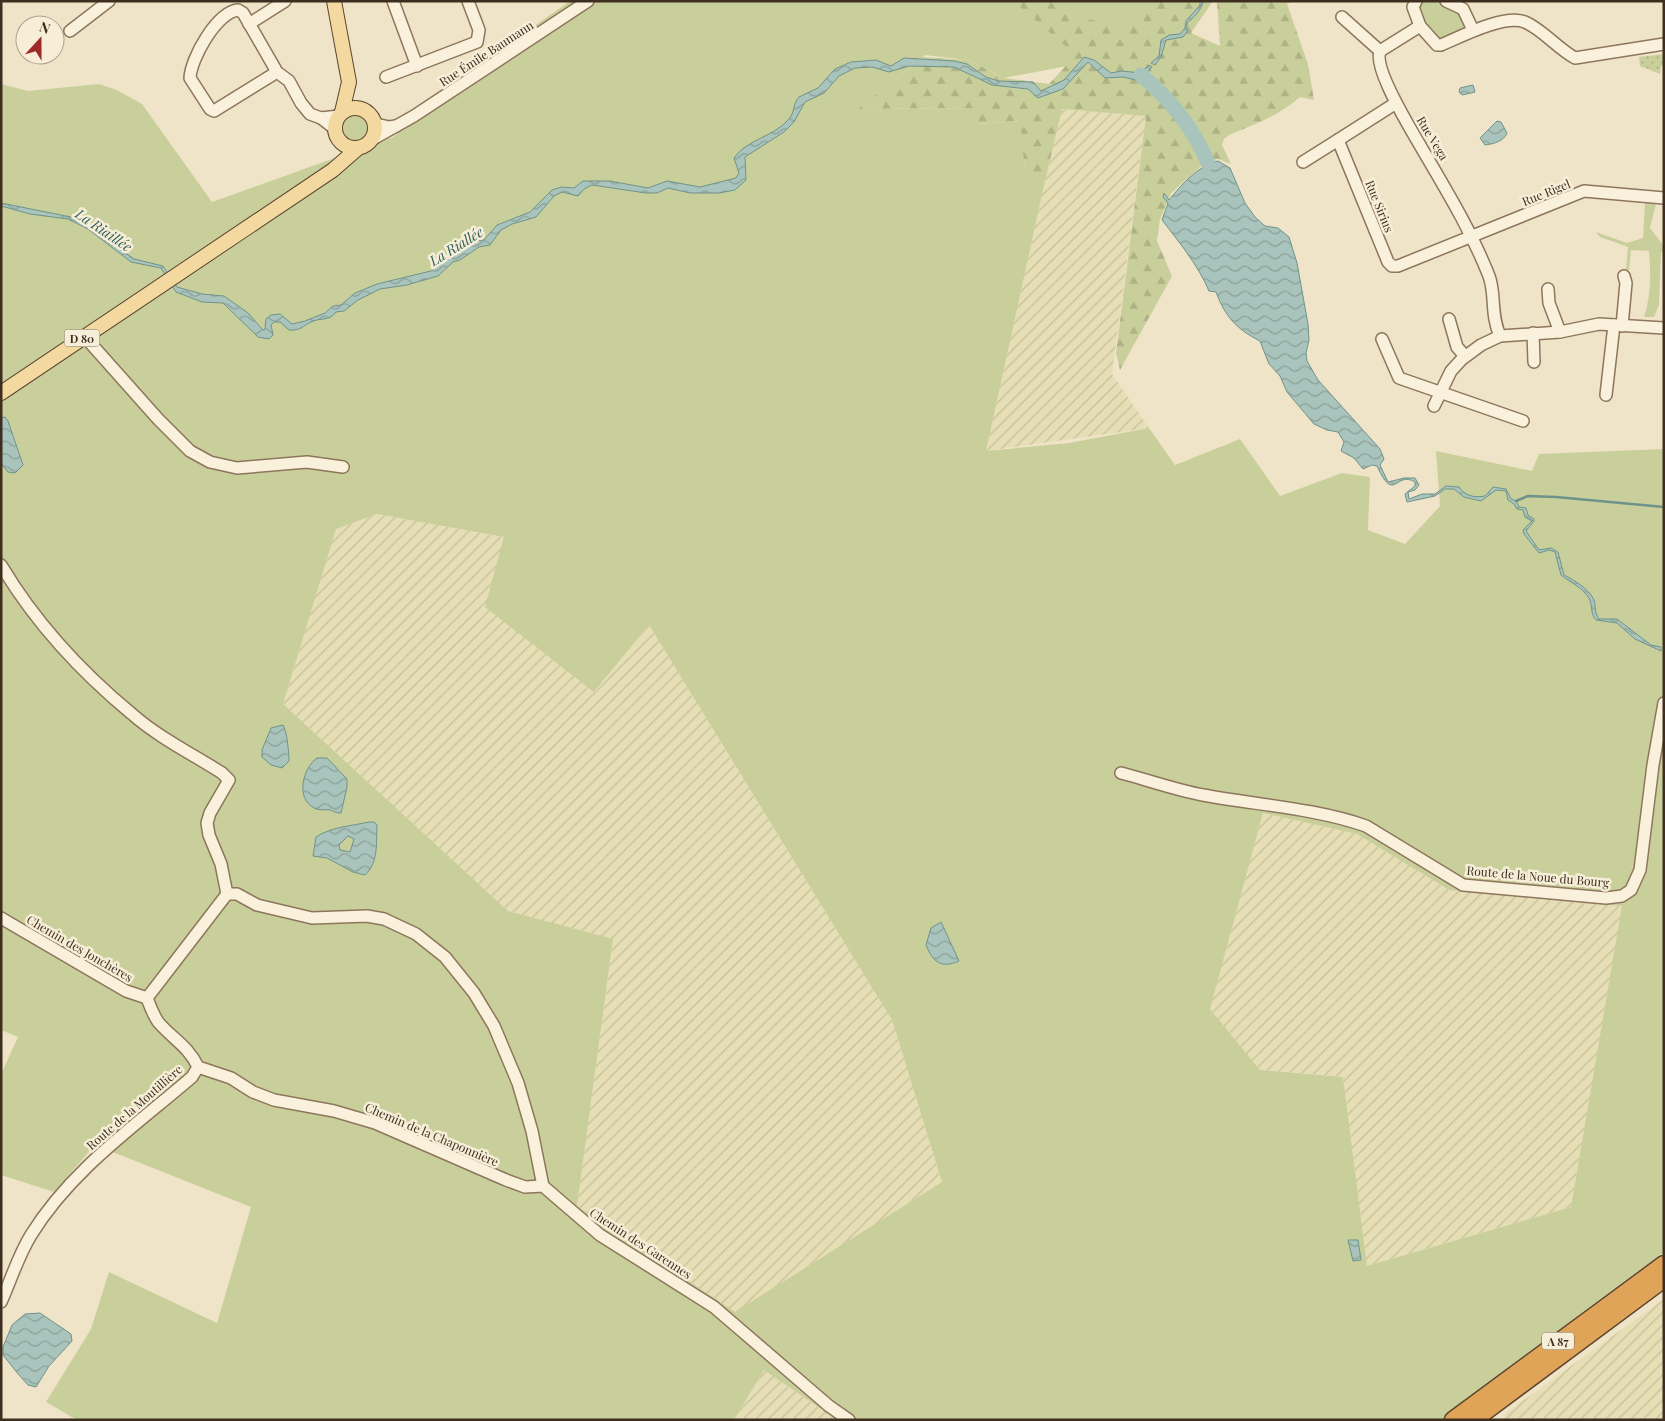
<svg xmlns="http://www.w3.org/2000/svg" width="1665" height="1421" viewBox="0 0 1665 1421" font-family="'Playfair Display',serif">
	<style>
		.farmland { fill: url(#farmland-furrows) }
		.grass { fill: #c9cf9b; fill-rule: evenodd }
		.forest { fill: url(#forest-firs) }
		.park { fill: url(#park-dots) }
		.water { fill: url(#water-waves); stroke: #6f938a; fill-rule: evenodd }
		.lines { fill: none; stroke-linecap: round; stroke-linejoin: round }
		.stream { stroke: #6f938a; stroke-width: 2.5 }
		.river { stroke: #a9c4bc; stroke-width: 15 }
		.minor-casing { stroke: #8d765c; stroke-width: 14 }
		.major-casing { stroke: #5b4430; stroke-width: 16 }
		.highway-casing { stroke: #5b4430; stroke-width: 19 }
		.minor { stroke: #faf1dc; stroke-width: 11 }
		.major { stroke: #f3d9a0; stroke-width: 14 }
		.highway { stroke: #e0a458; stroke-width: 16 }
		.labels { text-anchor: middle; dominant-baseline: central; stroke-width: 5; stroke-linejoin: round; paint-order: stroke }
		.shield { fill: #f7eed8; stroke: #756857; stroke-width: 1 }
		.shield-label { font-size: 11px; font-weight: bold; fill: #3d2e20 }
		.street-label { font-size: 12px; fill: #3d2e20; stroke: #f7eed8 }
		.water-label { font-size: 14px; font-style: italic; fill: #2f5d5a; stroke: #f7eed8 }
	</style>
	<defs>
		<pattern id="farmland-furrows" width="10" height="10" patternUnits="userSpaceOnUse" patternTransform="scale(1.25)"><rect width="10" height="10" fill="#e6deb5"/><path d="M-1 1l2-2M0 10L10 0M9 11l2-2" fill="none" stroke="#c6bf9b"/></pattern>
		<pattern id="forest-firs" width="22" height="20" patternUnits="userSpaceOnUse" patternTransform="scale(1.25)"><rect width="22" height="20" fill="#c9cf9b"/><path d="M5 1l3.5 6h-7zM16 11l3.5 6h-7z" fill="#aeb285"/></pattern>
		<pattern id="park-dots" width="8" height="8" patternUnits="userSpaceOnUse" patternTransform="scale(1.25)"><rect width="8" height="8" fill="#c9cf9b"/><path d="M2 2h.1M6 6h.1" fill="none" stroke="#aeb285" stroke-width="1.8" stroke-linecap="round"/></pattern>
		<pattern id="water-waves" width="16" height="10" patternUnits="userSpaceOnUse" patternTransform="scale(1.25)"><rect width="16" height="10" fill="#a9c4bc"/><path d="M0 5q4-4 8 0t8 0" fill="none" stroke="#8ba098"/></pattern>
	</defs>
	<rect width="100%" height="100%" fill="#f0e4c8"/>
	<!-- farmland -->
	<g class="farmland">
		<path d="M1062,109l84,7 -34,258 37,54 -163,23 59,-270z"/>
		<path d="M377,514l127,23 91,155 54,-67 243,395 50,162 -207,131 -158,-107 36,-266 -105,-29 -225,-207 53,-175z"/>
		<path d="M1263,813l94,21 92,56 174,16 -52,301 -204,59 -24,-189 -83,-7 -50,-61z"/>
		<path d="M1664,1299v121h-160l2,-7z"/>
		<path d="M764,1370l73,50h-103z"/>
	</g>
	<!-- grass -->
	<g class="grass">
		<path d="M570,1h643l-22,32 -113,31 -74,14 -36,-18 -43,-5 -66,54 118,-1 -2,16 46,-3 4,49 20,11 -59,270 83,-8 80,-15 26,37 65,-26 40,57 62,-23 28,4 -2,53 37,14 35,-38 -4,-55 96,20 7,-17 125,-5v803l-76,56 -144,112h-607l-73,-50 -30,50h-657l-31,-18 45,-73 18,-57 108,51 34,-116 -156,-62 -41,47 -53,-17v-101l17,-37 -17,-7v-946l27,7 71,-7 18,6 25,14 70,98 181,-65 137,-108zM377,514l127,23 -19,70 109,85 55,-67 243,395 50,162 -207,130 -158,-106 36,-267 -105,-28 -225,-207 53,-175zM1263,813l94,21 92,56 173,16 -51,301 -204,59 -24,-189 -83,-7 -50,-61z"/>
		<path d="M1420,1c14,0 28,2 41,9l6,18 -23,12 -9,-1 -17,-26z"/>
		<circle cx="356" cy="127" r="16"/>
		<path d="M1645,203l11,1 -6,24 14,18v6h-3l-2,53 -5,12h-10c7,-22 7,-43 5,-66l-18,-1 -2,20h-3l2,-23 -28,-10 -4,-5 31,11 16,-5z"/>
	</g>
	<!-- forest -->
	<path class="forest" d="M1013,1h35l30,16 24,5 20,15 26,-36h58l-15,32 29,13 -3,-45h75l-5,3 21,60 6,36 -14,-3c-20,18 -46,28 -71,38l-5,4 -2,6 9,19 -13,-5 -11,2 -36,32 -11,26 -3,22 15,35 -52,94 -4,-17 30,-237 -84,-7 -17,72 -20,-10 -5,-50 -46,3 2,-16 -118,1 65,-52 45,3 36,18 45,6 27,-29z"/>
	<!-- park -->
	<path class="park" d="M1664,54v12h-3l-1,8 -20,-8 -1,-9z"/>
	<!-- water -->
	<g class="water">
		<path d="M1200,1h3c-2,10 -9,16 -16,22v9l-4,5 -17,3 -5,17 -6,8 -4,-2 8,-7 2,-16 8,-5 11,-1 5,-6 1,-7 14,-16z"/>
		<path d="M1084,57l10,3 17,13 11,-2 19,2 8,-8 3,2 -12,14 -17,-4 -18,1 -17,-16 -25,27 -25,9 -10,-9 -36,-4 -38,-18 -45,-1 -20,6 -17,-5 -17,1 -16,8 -15,17 -19,9 -11,20 -10,10 -39,25 1,23 -11,10 -16,3h-29l-22,-5 -11,5h-11l-54,-8 -8,4 -6,7 -16,-4 -8,4 -18,21 -24,7 -11,6 -11,15 -11,2 -19,13 -7,2 -15,14 -31,9 -27,4 -22,11 -14,11 -8,1c-7,10 -15,5 -25,10 -8,4 -11,9 -22,8l-9,-8h-6l-3,3 2,10 -4,4 -11,-2 -35,-34 -21,-1 -26,-10 -15,-24 -30,-6 -43,-33 -20,-10 -38,-5 -29,-8v-3l75,15 58,41 29,7 14,21 25,7 22,2 24,17 15,17 2,-1 1,-10 5,-4 9,-1 12,10 13,-3 20,-8 8,-7 8,-1 14,-12 22,-9 54,-13 16,-14 29,-16 8,-1 13,-15 33,-13 22,-22 9,-3 13,1 9,-7h27l38,7 19,-7 33,6 36,-9 3,-5 -5,-15c13,-19 40,-21 55,-39 6,-7 4,-16 10,-22l19,-9 17,-19 16,-7 25,-2 15,6 13,-8 50,3 13,3 19,13 12,4 35,1 8,9 23,-11z"/>
		<path d="M1473,85l2,7 -13,3 -3,-3 1,-4z"/>
		<path d="M1497,121l4,1 6,11c-3,8 -13,11 -22,12l-5,-7z"/>
		<path d="M1218,161l12,7 15,35 10,14 10,9 13,2 11,9 8,26 11,61 1,16 -3,13 1,8 11,19 62,69 4,10 -4,6 8,17 16,-4h11l4,7 -4,5 -7,2 1,7 13,-5h13l11,-8 13,1c6,9 15,11 26,9l8,-9 13,2 5,10 5,2 3,6 7,1 2,7 6,4v2l-8,10 13,19 12,-2 7,4 6,23c10,5 25,14 30,25 2,7 0,12 5,19h18l34,26 10,2v4l-26,-12 -18,-16 -21,-3c-6,-6 -3,-14 -7,-22 -7,-11 -18,-15 -28,-23l-6,-23 -6,-2 -10,3 -15,-19 -1,-4 9,-9 -7,-4 -2,-7 -6,-1 -3,-5 -6,-4 -2,-9 -10,-1 -15,11 -17,-4 -10,-8h-9l-10,7 -28,6 -2,-8 10,-8v-4c-20,-12 -20,23 -38,-16l-5,-1 -9,4 -9,-11 -13,-7 3,-9 -6,-10 -11,-2 -13,-6 -27,-32 -7,-16 -11,-12 -9,-23c-24,-12 -35,-25 -44,-49l-7,-1c-11,-26 -30,-49 -47,-71l6,-17 -5,-6 1,-4 5,7c12,-15 30,-35 49,-39z"/>
		<path d="M5,417l3,4 15,44 -8,8 -7,-1 -7,-9v-45z"/>
		<path d="M283,725c4,6 6,28 6,36l-7,7 -11,-3 -9,-8v-7l9,-22z"/>
		<path d="M317,758h10l20,21v8l-6,26c-6,0 -7,-2 -11,-3 -6,-1 -10,1 -16,-2 -19,-10 -11,-40 3,-50z"/>
		<path d="M369,822h5l3,3c-1,17 2,37 -12,50l-12,-3 -26,-14 -14,-2 3,-19c15,-10 35,-11 53,-15zM348,836l6,3 -4,13 -10,-2 -1,-5z"/>
		<path d="M941,922l18,39c-18,8 -26,1 -33,-16l5,-17z"/>
		<path d="M1348,1240h10l3,20 -8,1z"/>
		<path d="M40,1313l31,21 1,7 -23,25 -13,21 -8,-2 -9,-10 -16,-20v-8l9,-22 13,-11z"/>
	</g>
	<g class="lines">
		<!-- stream -->
		<path class="stream" d="M1516,501l12,-5 28,1 108,10"/>
		<!-- river -->
		<path class="river" d="M1141,75c28,23 54,55 67,88"/>
		<defs>
			<g id="minor">
				<path d="M393,1l24,65"/>
				<path d="M1416,1l-3,6 7,19 17,19h4c19,-8 63,-31 84,-23 18,8 32,26 50,36l89,-14"/>
				<path d="M1446,1l17,8 10,21"/>
				<path d="M1342,17l38,34"/>
				<path d="M249,24l36,-23"/>
				<path d="M70,31l39,-30"/>
				<path d="M1380,51c-6,15 22,63 30,77 28,49 58,95 79,148 7,19 1,37 11,60"/>
				<path d="M1380,51l40,-25"/>
				<path d="M277,72l-63,39 -4,-2 -20,-31c1,-20 27,-66 48,-68l5,3 34,59 12,9 12,22 9,11 11,4"/>
				<path d="M386,77l91,-35 2,-12 -11,-29"/>
				<path d="M1396,103l-58,37 50,122 4,4h6l186,-75 80,7"/>
				<path d="M376,124l13,3 7,-1"/>
				<path d="M335,129l-14,-11 18,-2"/>
				<path d="M373,139l41,-23 174,-115"/>
				<path d="M1303,162l35,-22"/>
				<path d="M1548,289l1,14 11,29"/>
				<path d="M1449,319l8,28 8,9"/>
				<path d="M1622,326l4,-43 -2,-7"/>
				<path d="M1533,333l1,29"/>
				<path d="M85,337l73,82 32,32 20,11 27,6 70,-6 36,5"/>
				<path d="M1382,339l17,39 124,43"/>
				<path d="M1606,395l8,-70"/>
				<path d="M1434,406l17,-35 11,-12 19,-14 19,-9 60,-4 39,-8 65,4"/>
				<path d="M1,565c34,57 79,106 131,149 26,23 60,40 90,59l7,7 -19,33 -3,10 2,12 12,29 6,30 -80,104c3,8 7,19 12,25 14,16 30,24 39,44l-6,10c-57,49 -121,93 -161,158 -13,21 -20,45 -30,67"/>
				<path d="M1121,773c27,7 55,17 82,22 54,10 111,13 163,31l97,59 143,13 16,-2 9,-6 9,-20 13,-105 11,-62"/>
				<path d="M227,894h10l20,11 55,13 55,-2 17,3 32,15 29,23 29,36 20,33 24,57 14,48 11,55 57,49 114,72 115,99 20,14"/>
				<path d="M1,918l125,73 21,7"/>
				<path d="M198,1067l33,11 22,14 21,8 60,11 41,12 131,57 19,7 18,-1"/>
			</g>
			<g id="major">
				<path d="M334,1l15,81 -7,30"/>
				<circle cx="355" cy="128" r="20"/>
				<path d="M1,393l332,-223 24,-21"/>
			</g>
			<g id="highway">
				<path d="M1453,1420l211,-156"/>
				<path d="M1474,1420l190,-141"/>
			</g>
		</defs>
		<!-- minor casing -->
		<use href="#minor" class="minor-casing"/>
		<!-- major casing -->
		<use href="#major" class="major-casing"/>
		<!-- highway casing -->
		<use href="#highway" class="highway-casing"/>
		<!-- minor -->
		<use href="#minor" class="minor"/>
		<!-- major -->
		<use href="#major" class="major"/>
		<!-- highway -->
		<use href="#highway" class="highway"/>
	</g>
	<g class="labels">
		<!-- shield labels -->
		<g class="shield">
			<rect x="64.5" y="329.5" width="35" height="17" rx="4"/>
			<rect x="1542" y="1332.5" width="32" height="17" rx="4"/>
		</g>
		<g class="shield-label">
			<text x="82" y="338">D 80</text>
			<text x="1558" y="1341">A 87</text>
		</g>
		<!-- street labels -->
		<g class="street-label">
			<text transform="translate(486 53) rotate(-33)">Rue Émile Baumann</text>
			<text transform="translate(1433 138) rotate(59)">Rue Vega</text>
			<text transform="translate(1546 192) rotate(-22)">Rue Rigel</text>
			<text transform="translate(1380 206) rotate(68)">Rue Sirius</text>
			<text transform="translate(1538 876) rotate(5)">Route de la Noue du Bourg</text>
			<text transform="translate(80 948) rotate(30)">Chemin des Jonchères</text>
			<text transform="translate(134 1107) rotate(-41)">Route de la Moutillière</text>
			<text transform="translate(432 1134) rotate(23)">Chemin de la Chaponnière</text>
			<text transform="translate(641 1243) rotate(33)">Chemin des Garennes</text>
		</g>
		<!-- water labels -->
		<g class="water-label">
			<text transform="translate(104 230) rotate(34)">La Riaillée</text>
			<text transform="translate(456 246) rotate(-32)">La Riallée</text>
		</g>
	</g>
	<!-- border -->
	<rect width="1665" height="1421" fill="none" stroke="#3d2e20" stroke-width="5"/>
	<!-- north arrow -->
	<g transform="translate(40 40) rotate(21)"><circle r="24" fill="#f7eed8" stroke="#ada18e"/>
	<path d="M0-4L9 19L0 12L-9 19Z" fill="#9e2a2b"/>
	<text y="-8" font-size="14" font-weight="bold" text-anchor="middle" fill="#3d2e20">N</text>
	</g>
</svg>
